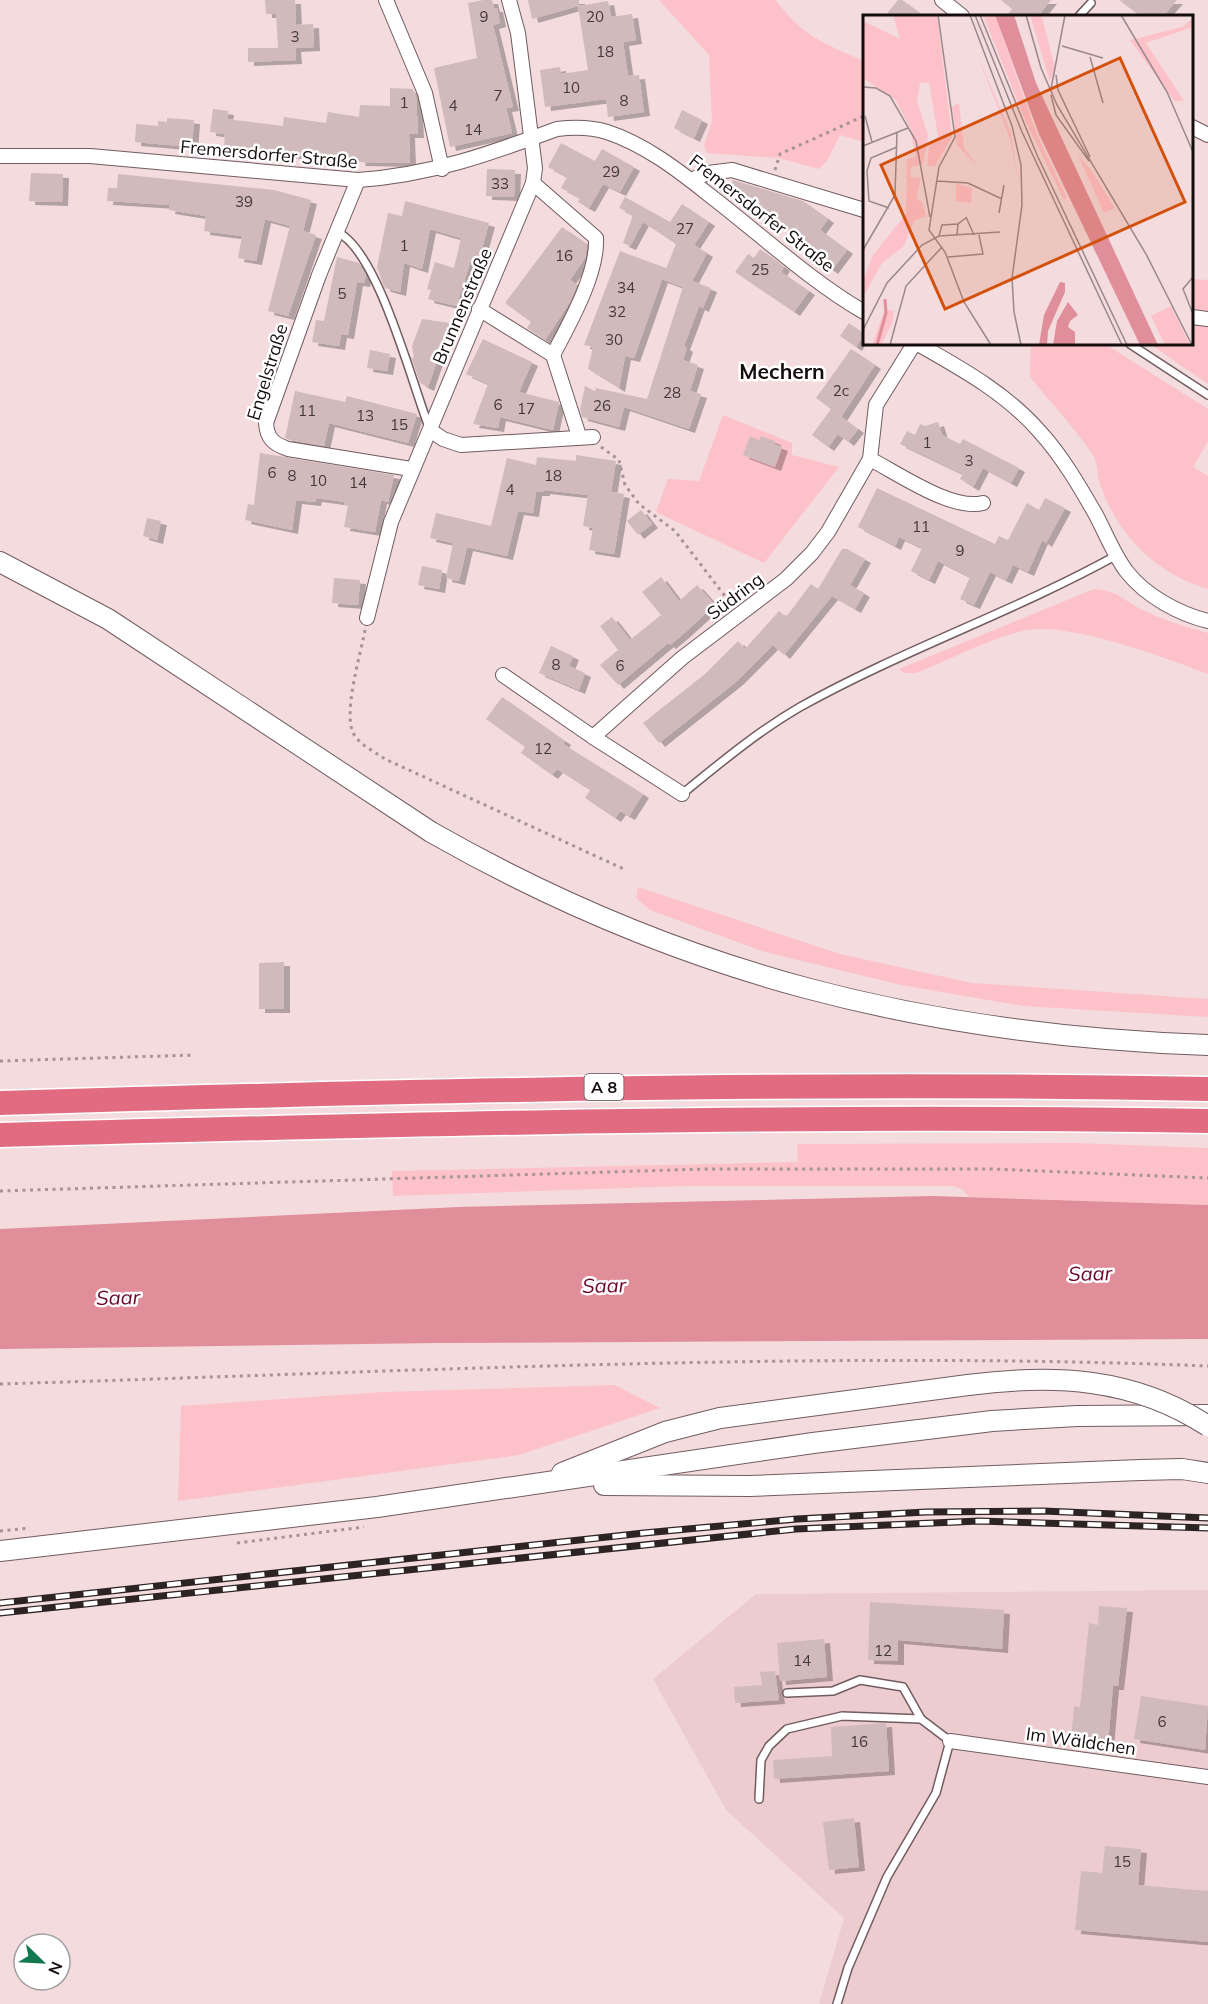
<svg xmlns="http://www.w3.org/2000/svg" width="1208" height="2004" viewBox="0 0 1208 2004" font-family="Mulish,sans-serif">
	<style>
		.built { fill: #edccd0 }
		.green { fill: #fdc1c9 }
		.water { fill: #e08e9a }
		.building { fill: #d1babc; filter: url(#shadow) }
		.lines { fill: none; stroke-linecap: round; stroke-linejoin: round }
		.lane-casing { stroke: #715c5f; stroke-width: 10 }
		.street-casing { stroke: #715c5f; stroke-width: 16 }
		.secondary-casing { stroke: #715c5f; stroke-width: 22 }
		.highway-casing { stroke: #fff; stroke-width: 27 }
		.path { stroke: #a59395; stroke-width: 3; stroke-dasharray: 3 4.5; stroke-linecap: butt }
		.lane { stroke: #fff; stroke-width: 7 }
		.street { stroke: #fff; stroke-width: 14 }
		.secondary { stroke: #fff; stroke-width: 20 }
		.highway { stroke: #e16c81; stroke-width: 24 }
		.rail-casing { stroke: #2d2324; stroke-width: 7 }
		.rail { stroke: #fff; stroke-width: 4.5; stroke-dasharray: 14; stroke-linecap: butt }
		.secondary-bridge-casing { stroke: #715c5f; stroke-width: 22; stroke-linecap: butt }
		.secondary-bridge { stroke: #fff; stroke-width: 20 }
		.labels { text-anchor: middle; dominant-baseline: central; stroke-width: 5; stroke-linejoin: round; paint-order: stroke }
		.number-label { font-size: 15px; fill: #433839 }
		.shield { fill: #fff; stroke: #5a5556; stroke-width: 1.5 }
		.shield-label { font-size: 16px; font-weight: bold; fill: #140c0d }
		.street-label { font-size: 18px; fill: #140c0d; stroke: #fff }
		.water-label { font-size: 20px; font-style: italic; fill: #6a0627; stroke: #fff }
		.quarter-label { font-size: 21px; font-weight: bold; fill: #140c0d; stroke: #fff }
		.inset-river { fill: none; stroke: #e08e9a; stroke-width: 3 }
		.inset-road { fill: none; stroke: #9a888a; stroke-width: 1.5 }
		.view { fill: #d3510c; fill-opacity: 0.15; stroke: #d3510c; stroke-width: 3 }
		.inset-edge { fill: none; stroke: #140c0d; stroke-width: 3 }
	</style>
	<defs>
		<filter id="shadow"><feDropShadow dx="6" dy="4" stdDeviation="0" flood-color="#0004"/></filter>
	</defs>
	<rect width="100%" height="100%" fill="#f3dbde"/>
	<!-- built -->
	<path class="built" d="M1208,1590v414h-389l25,-86 -118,-108 -73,-131 103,-85z"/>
	<!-- green -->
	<g class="green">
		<path d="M659,0h117c24,35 51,45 88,61v81l-24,-7 -13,26 -8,8 -41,-11 -71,-5 -3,-8 8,-24 -3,-66z"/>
		<path d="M1192,279l16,1v104l-58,-40h42z"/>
		<path d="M1031,344h74l103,65v32l-15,26 15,9v113c-53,-16 -90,-53 -108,-105 -3,-9 -2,-19 -6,-27 -18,-28 -43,-54 -64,-80z"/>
		<path d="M723,415l69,28v12l47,12 -75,96 -108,-51 12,-33 31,2z"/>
		<path d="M1094,589c26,2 29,12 51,22 20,10 41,16 63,22v41c-43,-16 -142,-54 -186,-43 -35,9 -73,29 -106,42h-12l-5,-4z"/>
		<path d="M638,887l202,67 132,29 236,16v18l-185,-11 -122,-21 -136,-33 -115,-42 -14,-12z"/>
		<path d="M1075,1143l133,5v57l-239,-8 -7,-8 -9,-3h-267l-293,10 -1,-25 406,-9 -1,-18z"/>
		<path d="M615,1385l45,23 -141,47 -341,46 3,-95 203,-14z"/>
	</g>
	<!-- water -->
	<path class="water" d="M932,1196l276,9v134l-770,4 -438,6v-120l459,-22z"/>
	<!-- building -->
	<g class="building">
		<path d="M265,0h30l1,25 17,-1 1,23 -19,1 1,12 -48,2v-14h30l-2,-34h-10z"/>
		<path d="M483,0h9l2,8h3l3,15 -7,2 20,82 -7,1 6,25 -62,14 -16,-79 43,-10 -9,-55z"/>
		<path d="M528,0h51v6l29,-5 3,16 21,-3 4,26 -13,2 5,34 11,-1 5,37 -36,5 -2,-18 -61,8 -5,-37 20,-3 1,7 27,-4 -10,-64 -46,13z"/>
		<path d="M898,0h4l22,16h-39z"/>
		<path d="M1001,0h50l-13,16h-32l6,-7z"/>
		<path d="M1119,0h58l-14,16h-23z"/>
		<path d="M390,88l23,1 3,7 2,38h-9l1,29 -51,-1 1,-3 -21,-6 -2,7 -13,-1 -100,-14 1,-11 -15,-2 3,-23 15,2 -1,8 56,7 1,-9 42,6 2,-11 31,5 1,-12 30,1z"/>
		<path d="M682,110l20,10 -8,18 -20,-10z"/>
		<path d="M167,118l27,2 -2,27 -57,-5 1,-18 22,2v-5l9,1z"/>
		<path d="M561,143l34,18 7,-12 32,18 -14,25 -17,-8 -14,24 -11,-6 2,-4 -19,-10 6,-11 -19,-10z"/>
		<path d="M487,169l28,1 -1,27 -28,-1z"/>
		<path d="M31,173l32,1 -1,28 -33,-1z"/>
		<path d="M118,174l156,16 37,10 -8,31 13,4 -28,81 -20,-5 22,-85 -25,-7 -9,42 -18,-3 4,-22 -38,-5 2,-15 -37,-6 1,-5 -63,-4 1,-13h9z"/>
		<path d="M733,180l70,21 25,18 -8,11 27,20 -15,20 -27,-20 4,-4 -53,-38 5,-7 -31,-15z"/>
		<path d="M625,197l45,25 12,-18 27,18 -15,23 13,8 -15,28 19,7 -8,20 -4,-2 -15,40 3,2 -4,12 15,5 -8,26 11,3 -12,35 -65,-22 -5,20 -37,-10 -2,-7 5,-24 10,5 1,-3 51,11 36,-112 -21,-8 -28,79 -9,-2 -6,32 -31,-19 5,-22 -9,-2 36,-94 46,17 -2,6 12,-30 -33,-22 -13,24 -7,-3 10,-28 -14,-7z"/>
		<path d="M405,201l84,22 -10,36 -7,-2 -16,49 -28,-7 3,-9 -4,-1 8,-27 19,6 7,-30 -31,-9 -8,40 -18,-6 -4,29 -15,-4 -2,-4 -6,-17 11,-54 14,3z"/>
		<path d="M562,227l25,17 -2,14 -15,22 7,5 -7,17 -25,38 -18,-12 4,-6 -26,-19z"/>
		<path d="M760,249l24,18 -3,5 28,19 -15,21 -59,-40 13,-18 6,4z"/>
		<path d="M337,257l22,6 7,12 -2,8 -7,-1 -9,53 -7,-1 -2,12 -27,-4 4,-22 8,1z"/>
		<path d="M422,319l28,4 -22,64 -8,-4 -9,-26 3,1 -2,-12z"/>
		<path d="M849,323l15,11 -8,13 -16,-11z"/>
		<path d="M483,339l49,23 -13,30 40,10 -6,28 -53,-13 -2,11 -25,-4 15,-40 -22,-10z"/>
		<path d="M851,349l24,16 -34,52 17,12 -10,13 -10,-8 -10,13 -16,-12 19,-26 -15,-11z"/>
		<path d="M370,350l20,4 -3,17 -20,-3z"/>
		<path d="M295,391l50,11 2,-6 70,18 -9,29 -79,-20 -5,23 -34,-6 -5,-2z"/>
		<path d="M938,422l4,13 18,9 3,-5 56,29 -8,15 -28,-15 -10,19 -13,-8 3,-5 -63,-30 7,-13 8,4 5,-11 5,2z"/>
		<path d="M750,436l9,4 2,-4 14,5 -1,3 8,3 -7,20 -32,-12z"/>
		<path d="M260,453l134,22 -6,27 -7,-2 -6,32 -31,-5 4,-21 -4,-1 1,-3 -29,-4 -1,4 -19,-2 -4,30 -47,-10 3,-16 6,1z"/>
		<path d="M576,455l40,6 -5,31 13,2 -10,60 -25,-4 4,-22 -10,-2 5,-31 -44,-5v2h-8l-3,21 -15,-2 -11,45 -40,-9 -8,34 -13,-3 7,-35 -23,-5 6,-25 55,13 16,-68 29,7 1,-8 39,4z"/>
		<path d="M877,488l118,56 4,-8 9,4 19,-37 12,7 6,-12 20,10 -19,35 -4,-3 -14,32 -15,-7 -7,15 -16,-8 -16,33 -14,-6 10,-22 -32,-16 -9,19 -18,-9 11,-23 -23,-11 -4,9 -37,-19z"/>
		<path d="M641,510l11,14 -14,11 -11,-14z"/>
		<path d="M147,518l14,3 -4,19 -14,-4z"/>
		<path d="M842,549h5l18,10 -15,26 14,8 -9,16 -23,-13 -48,59 -11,-10 -36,36 -78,62 -16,-20 62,-49 33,-33 7,8 34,-38 7,6 25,-33 7,5z"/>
		<path d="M422,566l20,4 -3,19 -21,-4z"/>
		<path d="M661,577l18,24 18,-16 18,20 -33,30 -12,10 -2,-2 -50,42 -18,-20 18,-15 -18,-24 12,-9 18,23 31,-25 -19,-23z"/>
		<path d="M334,578l26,2 -2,25 -26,-2z"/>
		<path d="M551,646l22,10 -4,10 16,7 -6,17 -40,-17z"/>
		<path d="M502,697l63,44 -2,3 80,50 -14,22 -9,-5 -5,7 -30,-20 5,-8 -33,-21 -5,6 -31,-22 4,-6 -39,-28z"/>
		<path d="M284,962v47h-25v-46z"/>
		<path d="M870,1602l134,8 -2,39 -104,-9v21l-30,-1z"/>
		<path d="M1099,1606l28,2 -9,78h-5l-5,57 -37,-3 3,-34 6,1 9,-84 9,2z"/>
		<path d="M824,1639l3,38 -47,4 -3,-38z"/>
		<path d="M775,1671l4,29 -44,3 -1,-16 28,-2 -2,-13z"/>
		<path d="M1141,1696l67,10 -3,44 -71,-11z"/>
		<path d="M886,1723l3,48 -115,8 -1,-19 59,-4 -1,-29z"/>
		<path d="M854,1818l5,49 -30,3 -6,-48z"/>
		<path d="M1105,1846l36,3 -3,36 70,6v51l-133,-12 6,-59 21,2z"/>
	</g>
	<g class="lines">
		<defs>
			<g id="lane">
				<path d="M1079,16l12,-13"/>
				<path d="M337,232c41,18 75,152 92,195"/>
				<path d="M1130,344l78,51"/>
				<path d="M682,794c38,-31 75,-62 118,-87 102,-57 214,-95 317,-152"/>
				<path d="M787,1693l46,-2 27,-11 43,7 18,32"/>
				<path d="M759,1799l2,-39 8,-14 18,-17 55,-13 79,3 29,22 -14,52 -49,84 -39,91 -11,36"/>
			</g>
			<g id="street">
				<path d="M386,0l39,93 17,76"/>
				<path d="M942,0l20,16"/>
				<path d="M1192,127l16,8"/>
				<path d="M0,156h90l268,24c73,-5 131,-26 199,-51 17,-2 34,-2 50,3 37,12 71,38 101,62 51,39 101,86 156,118"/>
				<path d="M358,180l-39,95 -53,148c1,16 8,21 22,26l123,20"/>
				<path d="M691,180l17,-7 24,-3 132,40"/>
				<path d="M533,183l63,55c2,36 -27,86 -43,117"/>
				<path d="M479,309l74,46 26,81"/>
				<path d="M1192,317l16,2"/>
				<path d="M918,344c44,25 88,49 122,88 22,24 40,55 56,83 10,19 18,40 31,57 19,24 52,42 81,49"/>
				<path d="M430,430l13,9 18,6 132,-8"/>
				<path d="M870,459c29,15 82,52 113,44"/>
				<path d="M367,618l24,-96 142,-339 2,-15 -17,-135 -9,-33"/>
				<path d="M503,675l90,62 89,57"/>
				<path d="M593,737l89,-79 104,-79 26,-26 16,-21 42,-73 6,-54 38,-61"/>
				<path d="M950,1741l258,36"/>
			</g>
			<g id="secondary">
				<path d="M0,562l108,57 323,213c249,142 492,203 777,213"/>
				<path d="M562,1473l103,-41 55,-14 248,-33"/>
				<path d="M604,1485l145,1 391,-16 42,-1 26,4"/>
				<path d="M0,1551l377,-44 436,-64 179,-22 85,-5 131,-1"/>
			</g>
			<g id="highway">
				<path d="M0,1103c403,-12 805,-22 1208,-14"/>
				<path d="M0,1135c403,-11 805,-21 1208,-14"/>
			</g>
		</defs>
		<!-- lane casing -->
		<use href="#lane" class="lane-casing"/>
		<!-- street casing -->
		<use href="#street" class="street-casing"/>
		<!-- secondary casing -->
		<use href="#secondary" class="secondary-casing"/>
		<!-- highway casing -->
		<use href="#highway" class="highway-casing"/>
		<!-- path -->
		<g class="path">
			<path d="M775,170l5,-16 84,-38"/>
			<path d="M601,447l18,13 6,25 14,19 36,27 56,73"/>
			<path d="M365,630c-4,23 -24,88 -10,106 7,10 20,16 30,23l241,111"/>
			<path d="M0,1061l195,-6"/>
			<path d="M0,1191l705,-22h287l216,9"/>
			<path d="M0,1384c402,-12 806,-34 1208,-18"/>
			<path d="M0,1531l30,-3"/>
			<path d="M237,1543l127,-16"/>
		</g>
		<!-- lane -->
		<use href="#lane" class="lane"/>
		<!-- street -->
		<use href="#street" class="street"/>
		<!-- secondary -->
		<use href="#secondary" class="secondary"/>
		<!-- highway -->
		<use href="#highway" class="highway"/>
		<defs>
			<g id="rail">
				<path d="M0,1603l644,-70 153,-14 129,-7 117,-1 165,7"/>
				<path d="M0,1613l796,-84 183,-8 229,7"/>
			</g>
		</defs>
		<!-- rail casing -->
		<use href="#rail" class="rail-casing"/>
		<!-- rail -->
		<use href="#rail" class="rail"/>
		<defs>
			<path id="secondary-bridge" d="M968,1385c85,-11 165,-8 240,41"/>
		</defs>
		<!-- secondary-bridge casing -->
		<use href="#secondary-bridge" class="secondary-bridge-casing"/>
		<!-- secondary-bridge -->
		<use href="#secondary-bridge" class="secondary-bridge"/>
	</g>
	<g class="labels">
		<!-- number labels -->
		<g class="number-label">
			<text x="484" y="16">9</text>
			<text x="595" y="16">20</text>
			<text x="295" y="36">3</text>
			<text x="605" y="51">18</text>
			<text x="571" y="87">10</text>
			<text x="498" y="95">7</text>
			<text x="624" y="100">8</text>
			<text x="404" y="102">1</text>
			<text x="453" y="105">4</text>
			<text x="473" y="129">14</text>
			<text x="611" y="171">29</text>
			<text x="500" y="183">33</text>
			<text x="244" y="201">39</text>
			<text x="685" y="228">27</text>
			<text x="404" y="245">1</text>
			<text x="564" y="255">16</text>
			<text x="760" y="269">25</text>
			<text x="626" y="287">34</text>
			<text x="342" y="293">5</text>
			<text x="617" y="311">32</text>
			<text x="614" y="339">30</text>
			<text x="841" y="390">2c</text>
			<text x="672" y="392">28</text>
			<text x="498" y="404">6</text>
			<text x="602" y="405">26</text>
			<text x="526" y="408">17</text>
			<text x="307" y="410">11</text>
			<text x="365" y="415">13</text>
			<text x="399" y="424">15</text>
			<text x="927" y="442">1</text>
			<text x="969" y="460">3</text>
			<text x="272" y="472">6</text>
			<text x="292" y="475">8</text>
			<text x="553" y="475">18</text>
			<text x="318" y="480">10</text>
			<text x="358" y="482">14</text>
			<text x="510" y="489">4</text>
			<text x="921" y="526">11</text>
			<text x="960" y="550">9</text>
			<text x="556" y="664">8</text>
			<text x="620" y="665">6</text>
			<text x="543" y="748">12</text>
			<text x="883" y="1650">12</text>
			<text x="802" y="1660">14</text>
			<text x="1162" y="1721">6</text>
			<text x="859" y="1741">16</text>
			<text x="1122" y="1861">15</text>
		</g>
		<!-- shield labels -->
		<rect class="shield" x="584.5" y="1074" width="39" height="26" rx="4.5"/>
		<g class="shield-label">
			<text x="604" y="1087">A 8</text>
		</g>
		<!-- street labels -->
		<g class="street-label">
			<text transform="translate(269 154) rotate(5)">Fremersdorfer Straße</text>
			<text transform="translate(762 213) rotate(38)">Fremersdorfer Straße</text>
			<text transform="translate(462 306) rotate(-67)">Brunnenstraße</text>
			<text transform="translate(267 372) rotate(-73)">Engelstraße</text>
			<text transform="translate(735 596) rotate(-37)">Südring</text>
			<text transform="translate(1081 1741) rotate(8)">Im Wäldchen</text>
		</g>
		<!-- water labels -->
		<g class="water-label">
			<text transform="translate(1090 1273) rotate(-1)">Saar</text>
			<text transform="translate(604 1285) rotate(-1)">Saar</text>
			<text transform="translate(118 1297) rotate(-1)">Saar</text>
		</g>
		<!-- quarter labels -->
		<g class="quarter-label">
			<text x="782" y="371">Mechern</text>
		</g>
	</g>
	<!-- overview -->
	<g transform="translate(863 15)">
		<rect width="330" height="330" fill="#f3dbde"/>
		<path d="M30,0h44l15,122 -17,29h-8l3,-25h7l1,-5 -9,-54 -9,1 -3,18 11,34 -5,29 -12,3 -1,10 11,1 -5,21 6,3 4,14 -12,5 -10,25 -22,17 -19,34v-16l10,-26 33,-41 1,-55 9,-2 -6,-29 -15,-29 -32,-21v-57l37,18zM120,0h12l41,117 31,66 -3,2 -39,-80zM167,0l12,2 13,51 -5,14zM330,3v9l-47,16 38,58h-10l-44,-61 52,-13zM113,37l35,81 8,52 -8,-44zM96,88l5,45 13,18 -20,-21 -5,-38zM215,140l13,15 24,38 -11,5zM93,169l16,4 -1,15 -15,-2zM308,291l19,39h-25l-14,-29zM22,294l9,2 -2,12 -11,22h-9z" fill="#fdc1c9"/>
		<path d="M132,0h19l22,68 122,262h-18l-101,-211zM197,267l5,1v9l-17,39 -1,14h-8l5,-30zM205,287l10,13 -8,6 -2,6 7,5v13h-22l4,-24z" fill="#e08e9a"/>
		<path class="inset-river" d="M14,330l9,-32 -1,-14"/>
		<path class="inset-road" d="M75,0l17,122 -16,30 -10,63 16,22 19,50 27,43M107,0l42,111 9,39 1,40 -10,73 2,34 7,33M112,0l47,117 100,213M117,0l57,140 90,190M163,0l15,53 16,37 89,149 46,91M258,0l46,77 26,60M199,31l41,12M227,42l13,46M193,60l2,15 32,67M0,72l13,1 14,8 26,45 14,76M188,74l14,-74M188,80l5,20 33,46M2,101l7,26M0,131l45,-18M74,166l31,2 34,16M26,193l-20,-7 -2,-30 4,-13 26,-11M136,198l5,-28M103,202l8,18M94,220l1,-11 9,-7M76,221l3,-11 16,-1M0,235l32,-55 2,-63M85,242l35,-3 -4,-19M330,262l-10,12 10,25M0,315l24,-47 35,-38 17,-9 61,-4M27,330l16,-59 36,-39"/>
		<path class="view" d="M257,43l65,144 -240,107 -64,-144z"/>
		<rect width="330" height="330" class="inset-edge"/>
	</g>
	<!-- north arrow -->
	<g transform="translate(42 1962) rotate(114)"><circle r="28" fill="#ffffff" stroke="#a19e9e" stroke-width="1.5"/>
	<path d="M0-4.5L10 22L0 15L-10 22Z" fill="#137850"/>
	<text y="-9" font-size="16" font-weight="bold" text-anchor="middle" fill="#140c0d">N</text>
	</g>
</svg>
